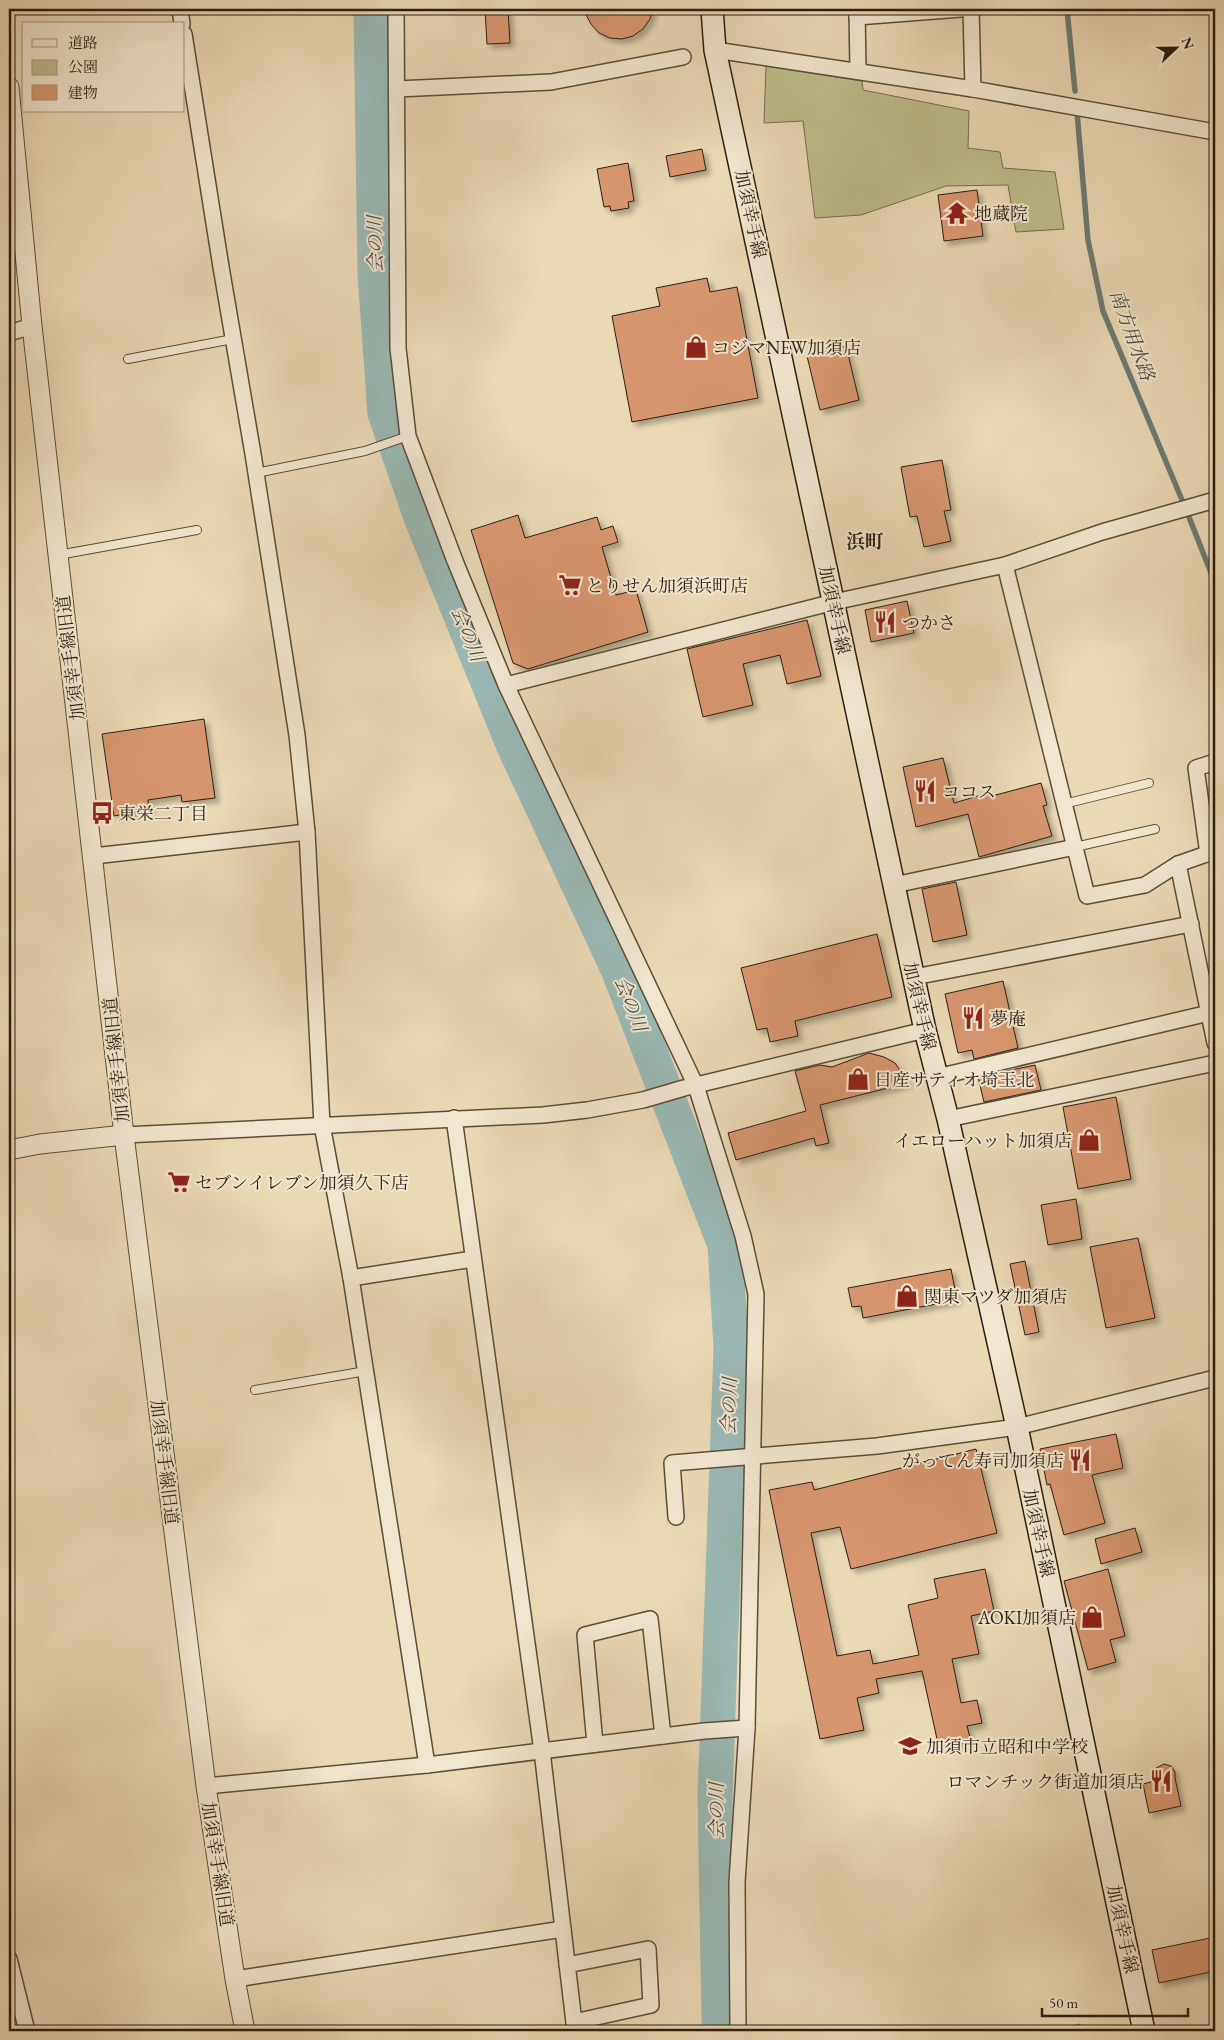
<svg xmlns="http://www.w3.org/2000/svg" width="1224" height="2040" viewBox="0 0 1224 2040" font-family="'EB Garamond','Noto Serif JP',serif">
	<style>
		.green { fill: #bdbe89; stroke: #736e4e }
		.water { fill: #9ab9b5; stroke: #6d7b74 }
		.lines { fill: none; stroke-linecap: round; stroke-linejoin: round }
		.stream { stroke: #6d7b74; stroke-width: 5.5 }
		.river { stroke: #9ab9b5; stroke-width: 35 }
		.building { fill: #d8966e; stroke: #291e12; filter: url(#shadow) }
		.service-casing { stroke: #594d3b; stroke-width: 10 }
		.minor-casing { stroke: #594d3b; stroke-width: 18 }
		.tertiary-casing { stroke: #594d3b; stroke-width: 21 }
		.secondary-casing { stroke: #291e12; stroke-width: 24 }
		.service { stroke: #f1e6cf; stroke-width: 8 }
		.minor { stroke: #f1e6cf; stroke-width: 15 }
		.tertiary { stroke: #f1e6cf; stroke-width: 19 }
		.secondary { stroke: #f1e6cf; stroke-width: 21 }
		.labels { text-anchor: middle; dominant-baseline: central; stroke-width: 4; stroke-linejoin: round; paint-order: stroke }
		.poi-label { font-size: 18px; fill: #291e12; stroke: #f1e6cf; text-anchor: start }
		.street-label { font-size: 18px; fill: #291e12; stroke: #f1e6cf }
		.water-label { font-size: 19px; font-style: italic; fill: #4b4c43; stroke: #f1e6cf }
		.neighbourhood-label { font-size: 19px; font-weight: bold; fill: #291e12; stroke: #f1e6cf }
	</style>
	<defs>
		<filter id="shadow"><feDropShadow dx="4.5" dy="4.5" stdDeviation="2.5" flood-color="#0004"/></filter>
	</defs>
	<rect width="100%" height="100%" fill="#ead9b5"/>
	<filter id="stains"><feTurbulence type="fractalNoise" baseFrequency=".004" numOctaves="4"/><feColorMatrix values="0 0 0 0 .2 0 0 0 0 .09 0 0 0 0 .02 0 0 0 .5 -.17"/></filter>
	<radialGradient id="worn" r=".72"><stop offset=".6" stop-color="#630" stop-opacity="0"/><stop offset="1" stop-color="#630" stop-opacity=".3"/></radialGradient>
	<!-- green -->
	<path class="green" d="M766,66l96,15 1,9 106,21 -1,37 32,4 3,16 52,4 9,57 -48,3 -8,-47 -62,1 -85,29 -46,3 -12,-97 -39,2z"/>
	<!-- water -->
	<path class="water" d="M1080,2024l2,7h-32z"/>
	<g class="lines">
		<!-- stream -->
		<g class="stream">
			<path d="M1067,9l8,82"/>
			<path d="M1077,112l11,128 15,71 79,189"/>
			<path d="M1189,517l26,66"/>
		</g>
		<!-- river -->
		<path class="river" d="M371,9l4,265 10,139 37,107 91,224 105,225 107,276 6,103 -16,449 4,223 4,11"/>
	</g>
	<!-- building -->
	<g class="building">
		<path d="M485,9h23l2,34 -23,1z"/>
		<path d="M583,9h70l-3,10 -7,10 -10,7 -11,3 -12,-1 -11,-5 -8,-9z"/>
		<path d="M702,149l4,21 -36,7 -4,-21z"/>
		<path d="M628,163l6,38 -6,1 1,6 -18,3 -1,-5 -6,1 -7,-38z"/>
		<path d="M977,190l6,46 -39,5 -6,-46z"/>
		<path d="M707,278l3,14 27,-5 21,111 -126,24 -20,-106 48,-10 -4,-18z"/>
		<path d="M846,346l13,54 -39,10 -13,-54z"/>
		<path d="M942,460l9,50 -7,1 7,30 -27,6 -7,-31 -7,1 -9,-50z"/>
		<path d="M518,515l7,23 72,-21 4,13 12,-4 5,16 -16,5 14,48 20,-5 12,42 -120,37 -15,-6 -42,-133z"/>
		<path d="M907,601l7,32 -43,9 -6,-32z"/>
		<path d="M807,620l14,56 -34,8 -7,-29 -37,9 10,41 -50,12 -16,-68z"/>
		<path d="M204,719l11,79 -33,4 -1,-7 -33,5 1,10 -35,6 -12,-82z"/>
		<path d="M943,758l11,45 37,-11 1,4 49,-13 6,22 -4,1 9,30 -73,21 -11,-43 -52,13 -13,-60z"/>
		<path d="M956,882l11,53 -34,7 -11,-53z"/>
		<path d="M877,934l15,63 -97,24 3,15 -28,6 -3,-14 -10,2 -16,-62z"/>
		<path d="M1003,981l15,67 -44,11 -2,-9 -14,3 -13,-59z"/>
		<path d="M869,1053l15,4 11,6 13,20 -88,22 9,38 -13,3 -2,-8 -78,22 -8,-27 78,-22 -11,-40 25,-6 12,2z"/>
		<path d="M1035,1065l6,25 -57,12 -6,-25z"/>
		<path d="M1116,1097l15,82 -53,10 -15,-82z"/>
		<path d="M1076,1199l6,40 -34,6 -7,-40z"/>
		<path d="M1138,1238l17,80 -49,10 -16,-81z"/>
		<path d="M1025,1261l14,71 -14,3 -15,-71z"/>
		<path d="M951,1269l6,31 -94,18 -2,-12 -9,1 -4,-19z"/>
		<path d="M1116,1434l7,34 -31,7 13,48 -41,12 -14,-51 -3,1 -7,-36z"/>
		<path d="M976,1449l21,84 -146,36 -11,-42 -29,6 26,123 33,-6 3,14 46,-9 -11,-50 30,-7 -4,-19 51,-10 9,42 -23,5 8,38 -27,5 9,44 16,-3 5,23 -15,3 4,15 -32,7 -17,-77 -46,8 3,14 -22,5 7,32 -44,9 -51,-249 43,-8 2,8z"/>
		<path d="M1135,1528l7,24 -41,12 -6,-25z"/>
		<path d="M1108,1569l17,67 -15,4 6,22 -28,8 -24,-89z"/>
		<path d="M1164,1764l7,2 4,6v6l6,28 -32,7 -6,-29 8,-2 5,-14z"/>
		<path d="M1215,1937v34l-56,12 -7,-33z"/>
	</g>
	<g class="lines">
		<defs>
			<g id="service">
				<path d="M128,359l105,-20"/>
				<path d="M256,473l109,-22 43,-15"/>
				<path d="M58,555l139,-25"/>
				<path d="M1064,804l85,-21"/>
				<path d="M1075,847l80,-18"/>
				<path d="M255,1390l111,-19"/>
			</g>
			<g id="minor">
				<path d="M180,9l2,15"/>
				<path d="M396,9l2,339 10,88 47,125 51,124 190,401 47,150 13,58 -9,434 -10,154 1,149"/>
				<path d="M857,9l1,62"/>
				<path d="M971,9l2,80"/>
				<path d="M857,17l104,-8"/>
				<path d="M184,34l37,233 32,187 44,281 10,97 15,293 29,153 76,487"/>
				<path d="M715,50l258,39 242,43"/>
				<path d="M397,89l154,-7 132,-25"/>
				<path d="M9,333l23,-7"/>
				<path d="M1005,565l82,331 58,-11 33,-21 37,179"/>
				<path d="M506,685l328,-83 171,-37 97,-33 113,-32"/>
				<path d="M1208,854l-12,-86 19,-6"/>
				<path d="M94,856l213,-24"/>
				<path d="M1178,864l37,-13"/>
				<path d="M894,885l181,-38"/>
				<path d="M914,977l277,-53"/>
				<path d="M937,1077l272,-64"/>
				<path d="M454,1118l88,633 33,280"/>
				<path d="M948,1119l267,-56"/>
				<path d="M124,1135l419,-20 44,-5 56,-10 41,-12 241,-58"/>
				<path d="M351,1278l122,-19"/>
				<path d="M676,1517l-4,-54 205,-17 140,-19 198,-49"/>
				<path d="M595,1744l-10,-109 65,-16 13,117"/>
				<path d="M206,1786l221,-21 277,-34 43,-3"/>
				<path d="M9,1959l18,72"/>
				<path d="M567,1965l81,-16 3,56 -77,17"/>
				<path d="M235,1979l328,-50"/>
			</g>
			<g id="tertiary">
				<path d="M9,87l23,239 92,809 82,651 29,193 10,52"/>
				<path d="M9,1150l31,-6 84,-9"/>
			</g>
			<path id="secondary" d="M712,9l3,41 210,980 23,89 69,308 127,604"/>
		</defs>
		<!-- service casing -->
		<use href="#service" class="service-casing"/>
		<!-- minor casing -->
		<use href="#minor" class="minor-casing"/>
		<!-- tertiary casing -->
		<use href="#tertiary" class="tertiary-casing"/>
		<!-- secondary casing -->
		<use href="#secondary" class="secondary-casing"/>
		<!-- service -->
		<use href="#service" class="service"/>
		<!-- minor -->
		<use href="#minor" class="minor"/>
		<!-- tertiary -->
		<use href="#tertiary" class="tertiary"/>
		<!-- secondary -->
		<use href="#secondary" class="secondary"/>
	</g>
	<!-- icons -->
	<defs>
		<symbol id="temple-bare" viewBox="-9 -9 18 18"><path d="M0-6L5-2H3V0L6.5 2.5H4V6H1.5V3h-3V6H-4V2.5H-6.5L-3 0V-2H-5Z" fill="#8f2418" stroke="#f1e6cf" stroke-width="2.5" paint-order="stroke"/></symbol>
		<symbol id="shop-bare" viewBox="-9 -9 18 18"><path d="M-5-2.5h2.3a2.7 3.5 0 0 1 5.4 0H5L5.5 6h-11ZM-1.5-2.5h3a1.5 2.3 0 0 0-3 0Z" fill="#8f2418" stroke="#f1e6cf" stroke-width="2.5" paint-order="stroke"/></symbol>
		<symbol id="supermarket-bare" viewBox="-9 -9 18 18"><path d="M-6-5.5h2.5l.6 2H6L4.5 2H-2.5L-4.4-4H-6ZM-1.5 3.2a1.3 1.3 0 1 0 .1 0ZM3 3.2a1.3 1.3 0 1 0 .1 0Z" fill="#8f2418" stroke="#f1e6cf" stroke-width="2.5" paint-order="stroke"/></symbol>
		<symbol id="restaurant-bare" viewBox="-9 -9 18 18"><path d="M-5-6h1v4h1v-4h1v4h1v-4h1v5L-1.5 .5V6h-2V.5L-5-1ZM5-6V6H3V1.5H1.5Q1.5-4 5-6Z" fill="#8f2418" stroke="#f1e6cf" stroke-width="2.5" paint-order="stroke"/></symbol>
		<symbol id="bus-bare" viewBox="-9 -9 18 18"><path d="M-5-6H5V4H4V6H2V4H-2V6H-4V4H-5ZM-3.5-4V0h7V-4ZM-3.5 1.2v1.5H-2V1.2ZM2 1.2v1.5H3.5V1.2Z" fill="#8f2418" stroke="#f1e6cf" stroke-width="2.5" paint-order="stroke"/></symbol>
		<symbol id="school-bare" viewBox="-9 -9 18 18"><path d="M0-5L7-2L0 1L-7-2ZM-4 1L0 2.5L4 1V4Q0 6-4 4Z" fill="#8f2418" stroke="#f1e6cf" stroke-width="2.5" paint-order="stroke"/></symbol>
	</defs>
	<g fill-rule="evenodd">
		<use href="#temple-bare" x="941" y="197" width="32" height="32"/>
		<use href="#shop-bare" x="680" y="331" width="32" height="32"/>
		<use href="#supermarket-bare" x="554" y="569" width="32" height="32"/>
		<use href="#restaurant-bare" x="869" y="606" width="32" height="32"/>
		<use href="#restaurant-bare" x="909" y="775" width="32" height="32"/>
		<use href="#bus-bare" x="86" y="797" width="32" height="32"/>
		<use href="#restaurant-bare" x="957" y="1002" width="32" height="32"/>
		<use href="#shop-bare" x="842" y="1063" width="32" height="32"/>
		<use href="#shop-bare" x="1073" y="1124" width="32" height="32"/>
		<use href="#supermarket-bare" x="163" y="1166" width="32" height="32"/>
		<use href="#shop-bare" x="891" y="1280" width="32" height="32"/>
		<use href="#restaurant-bare" x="1064" y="1444" width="32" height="32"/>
		<use href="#shop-bare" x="1076" y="1601" width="32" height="32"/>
		<use href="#school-bare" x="894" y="1730" width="32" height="32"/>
		<use href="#restaurant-bare" x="1145" y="1765" width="32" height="32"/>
	</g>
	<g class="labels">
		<!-- poi labels -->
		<g class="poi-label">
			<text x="974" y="213">地蔵院</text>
			<text x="712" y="347">コジマNEW加須店</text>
			<text x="586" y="585">とりせん加須浜町店</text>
			<text x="902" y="622">つかさ</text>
			<text x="942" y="791">ココス</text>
			<text x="118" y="813">東栄二丁目</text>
			<text x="990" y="1018">夢庵</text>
			<text x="874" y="1079">日産サティオ埼玉北</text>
			<text x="1072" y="1140" text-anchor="end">イエローハット加須店</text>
			<text x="195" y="1182">セブンイレブン加須久下店</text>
			<text x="924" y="1296">関東マツダ加須店</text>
			<text x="1064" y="1460" text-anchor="end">がってん寿司加須店</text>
			<text x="1076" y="1617" text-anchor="end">AOKI加須店</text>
			<text x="926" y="1746">加須市立昭和中学校</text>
			<text x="1144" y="1781" text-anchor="end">ロマンチック街道加須店</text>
		</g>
		<!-- street labels -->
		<g class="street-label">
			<text transform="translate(751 214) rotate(78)">加須幸手線</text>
			<text transform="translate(835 610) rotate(78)">加須幸手線</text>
			<text transform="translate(70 658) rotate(-97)">加須幸手線旧道</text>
			<text transform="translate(920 1006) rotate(77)">加須幸手線</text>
			<text transform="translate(116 1060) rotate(-96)">加須幸手線旧道</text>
			<text transform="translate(165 1462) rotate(83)">加須幸手線旧道</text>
			<text transform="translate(1039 1533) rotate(78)">加須幸手線</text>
			<text transform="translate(218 1864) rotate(81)">加須幸手線旧道</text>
			<text transform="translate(1123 1929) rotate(78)">加須幸手線</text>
		</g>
		<!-- water labels -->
		<g class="water-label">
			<text transform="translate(375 244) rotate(-91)">会の川</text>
			<text transform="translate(1132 335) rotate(70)">南方用水路</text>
			<text transform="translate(468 634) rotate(68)">会の川</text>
			<text transform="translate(631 1004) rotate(69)">会の川</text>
			<text transform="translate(729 1406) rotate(-88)">会の川</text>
			<text transform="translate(716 1811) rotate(-90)">会の川</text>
		</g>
		<!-- neighbourhood labels -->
		<g class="neighbourhood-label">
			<text x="865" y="541">浜町</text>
		</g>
	</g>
	<!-- margin -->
	<rect width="1224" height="2040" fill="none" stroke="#ead9b5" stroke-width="30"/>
	<rect x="10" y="10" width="1204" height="2020" fill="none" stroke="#291e12" stroke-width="2.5"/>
	<rect x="15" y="15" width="1194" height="2010" fill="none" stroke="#291e12"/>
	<!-- legend -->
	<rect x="22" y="22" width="162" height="90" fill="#f1e6cf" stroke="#a19683"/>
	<rect x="32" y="39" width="25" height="8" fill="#f1e6cf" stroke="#a19683"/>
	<text x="68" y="48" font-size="15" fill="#291e12">道路</text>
	<rect x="32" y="60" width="25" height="15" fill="#bdbe89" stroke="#a19683"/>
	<text x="68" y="72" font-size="15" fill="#291e12">公園</text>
	<rect x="32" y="85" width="25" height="15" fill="#d8966e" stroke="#a19683"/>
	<text x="68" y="98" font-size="15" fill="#291e12">建物</text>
	<!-- north arrow -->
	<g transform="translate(1176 48) rotate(68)" stroke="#f1e6cf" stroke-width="4" paint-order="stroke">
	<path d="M0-4L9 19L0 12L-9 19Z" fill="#291e12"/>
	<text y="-8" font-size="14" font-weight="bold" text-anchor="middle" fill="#291e12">N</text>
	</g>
	<!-- scale -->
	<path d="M1042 2008v8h146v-8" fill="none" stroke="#291e12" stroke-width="2.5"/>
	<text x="1049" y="2008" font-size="15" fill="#291e12" stroke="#f1e6cf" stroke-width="4" paint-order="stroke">50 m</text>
	<rect width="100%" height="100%" filter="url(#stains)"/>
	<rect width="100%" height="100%" fill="url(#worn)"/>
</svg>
